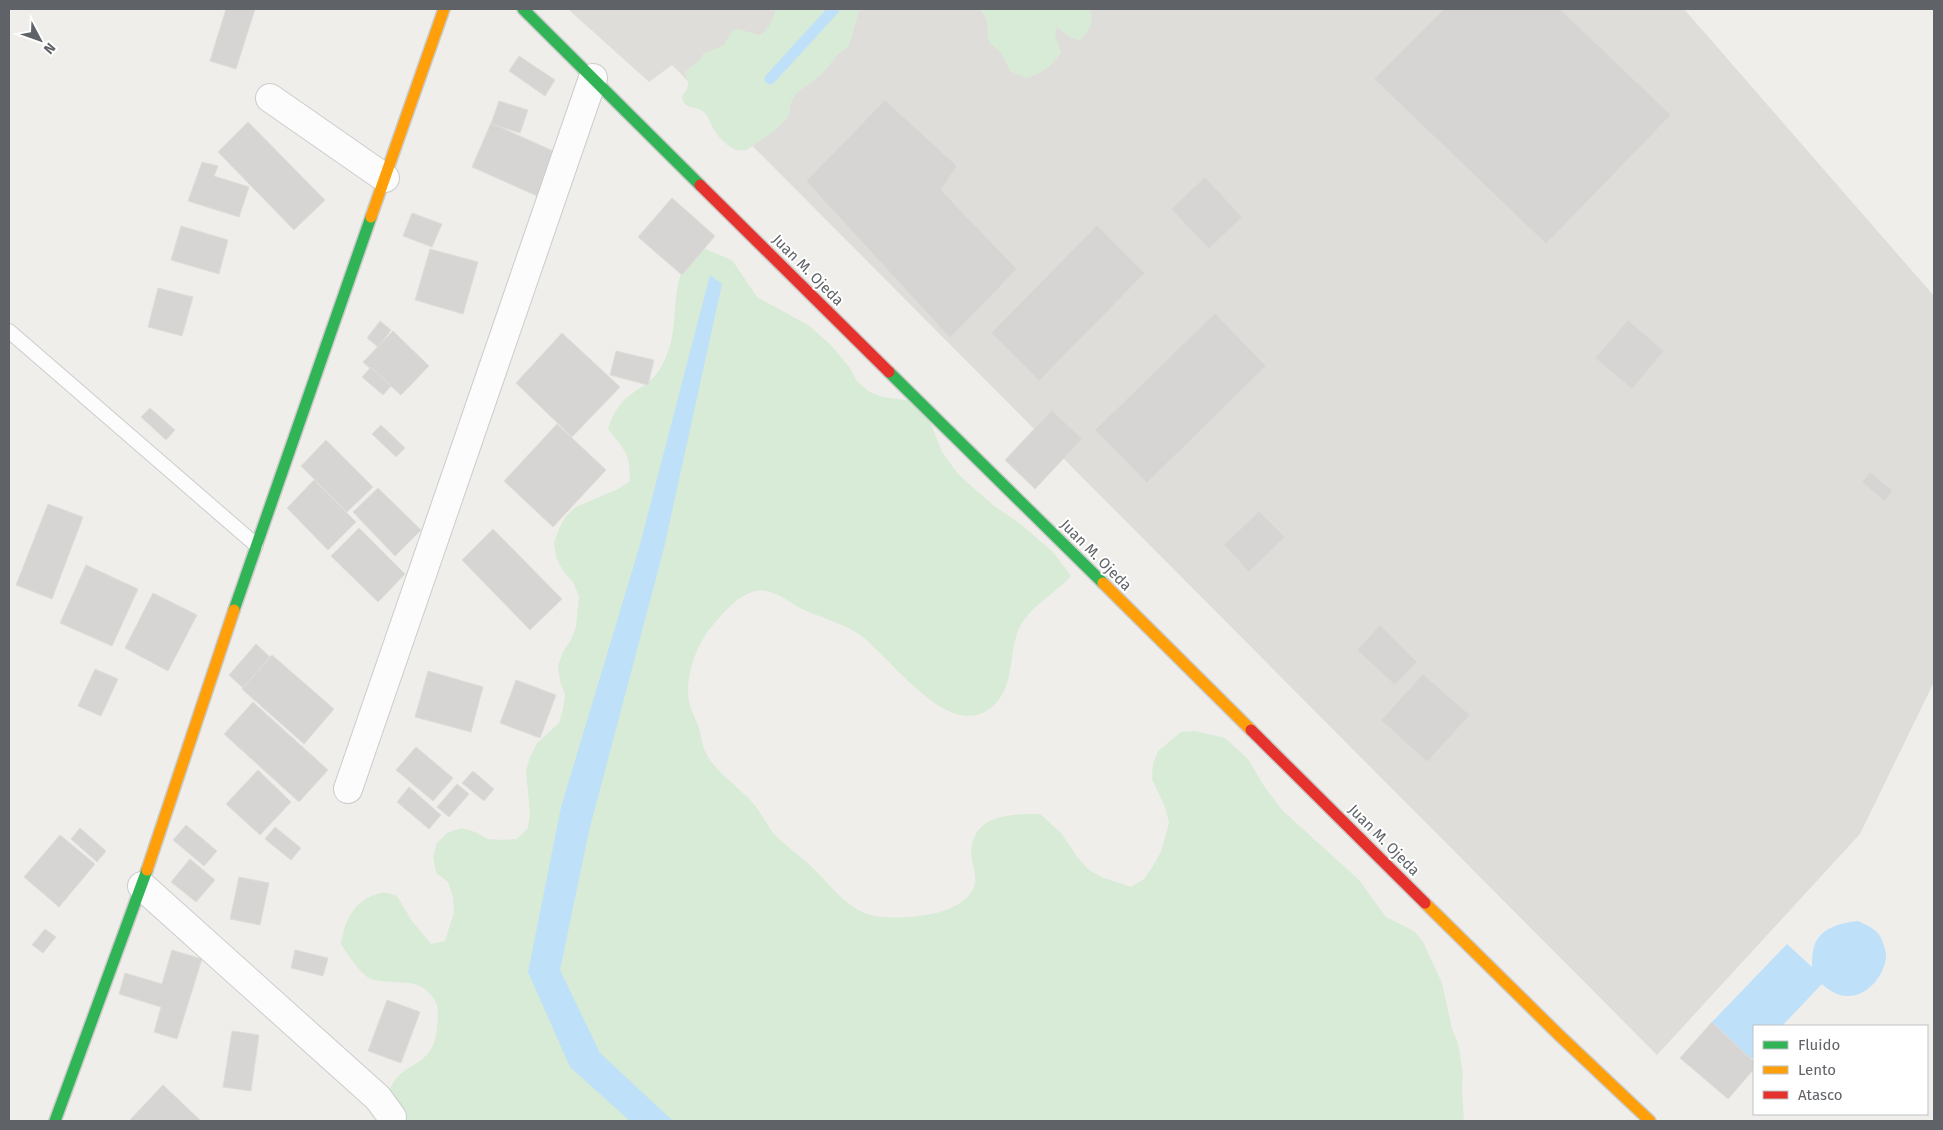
<svg xmlns="http://www.w3.org/2000/svg" width="1943" height="1130" viewBox="0 0 1943 1130" font-family="'Fira Sans',sans-serif">
	<style>
		.industrial { fill: #dfddda }
		.green { fill: #d8ebd6 }
		.water { fill: #bfe0f9 }
		.lines { fill: none; stroke-linecap: round; stroke-linejoin: round }
		.stream { stroke: #bfe0f9; stroke-width: 11 }
		.building { fill: #d6d5d3; stroke: #deddd9 }
		.lane-casing { stroke: #cbcccc; stroke-width: 16 }
		.street-casing { stroke: #cbcccc; stroke-width: 30 }
		.fast-casing { stroke: #cacacb; stroke-width: 14 }
		.slow-casing { stroke: #cacacb; stroke-width: 14 }
		.jam-casing { stroke: #cacacb; stroke-width: 14 }
		.lane { stroke: #fdfcfc; stroke-width: 14 }
		.street { stroke: #fdfcfc; stroke-width: 28 }
		.fast { stroke: #30b455; stroke-width: 11 }
		.slow { stroke: #ff9f0a; stroke-width: 11 }
		.jam { stroke: #e5322d; stroke-width: 11 }
		.labels { text-anchor: middle; dominant-baseline: central; stroke-width: 4; stroke-linejoin: round; paint-order: stroke }
		.street-label { font-size: 15px; fill: #5f6368; stroke: #fff }
	</style>
	<rect width="100%" height="100%" fill="#efeeea"/>
	<!-- industrial -->
	<path class="industrial" d="M568,9h1116l250,287v386l-74,152 -203,221 -985,-990 -23,17z"/>
	<!-- green -->
	<g class="green">
		<path d="M776,9l83,1 -10,36 -12,9 -14,18 -25,19 -6,7 -4,18 -15,15 -25,17c-14,7 -30,-11 -36,-23 -3,-4 -3,-9 -7,-13 -9,-9 -21,-1 -23,-17 9,-10 6,-13 3,-24l16,-13 2,-5 21,-9 9,-15 5,-1 21,6c11,-5 13,-16 17,-26z"/>
		<path d="M979,9h110c6,14 1,20 -9,31l-9,-2 -14,-11 -2,8 6,17c-8,13 -20,22 -35,26l-16,-7 -8,-17 -13,-12c-3,-15 2,-22 -10,-33z"/>
		<path d="M705,249l27,11 25,37 51,28 22,19 20,24 7,13 11,10 14,6 30,4 19,23 11,28 17,23 35,31 25,17 34,29 18,24c-16,18 -43,31 -53,55 -9,24 -4,54 -23,73 -44,45 -106,-51 -138,-71 -17,-11 -42,-17 -61,-27 -11,-7 -26,-18 -40,-15 -17,3 -33,22 -43,34 -17,19 -28,52 -24,77 2,9 7,17 10,26 2,7 3,15 5,21 9,22 33,36 48,53 9,10 14,22 22,32 11,12 26,21 38,33 20,19 38,48 70,50 26,2 84,-1 93,-33 2,-10 -4,-22 -4,-33 3,-37 40,-37 69,-37l21,19 17,25 10,11 13,8 30,10 13,-8 9,-13 8,-14 8,-29 -4,-16 -13,-28 1,-15 5,-13 23,-19 14,-1 30,7 23,21 16,27 18,24 77,70 27,37 28,14 9,11 19,41 10,46 6,14 5,30 -1,17 2,31h-1074c-2,-12 -4,-22 1,-34 12,-27 44,-18 46,-61 1,-7 2,-17 -1,-23 -14,-30 -43,-16 -65,-24 -10,-4 -24,-26 -30,-35 3,-23 14,-46 40,-51 5,-1 11,1 16,3l15,25 19,23 14,-3 9,-29 -1,-15 -5,-15 -12,-9 -3,-16 4,-14 10,-10 14,-5 14,4 13,7 14,1 15,-1 11,-11 2,-14 -4,-43 4,-14 7,-14 22,-20 4,-14 2,-14 -5,-14 -2,-15 5,-14 8,-12 5,-13 3,-31 -6,-14 -10,-11 -7,-14 -2,-14 5,-14 7,-13 10,-9 42,-18 12,-8c0,-29 -5,-30 -22,-52 3,-9 6,-17 12,-24 16,-20 33,-17 45,-46 4,-9 7,-19 8,-29 4,-25 0,-54 19,-73 4,-4 9,-6 13,-8z"/>
	</g>
	<!-- water -->
	<g class="water">
		<path d="M710,275l12,9 -58,264 -75,283 -29,139 40,83 73,68h-43l-60,-54 -42,-95 33,-165 78,-259z"/>
		<path d="M1858,921c7,3 18,8 22,15 2,4 6,14 6,19 0,18 -17,40 -36,41 -11,1 -20,-5 -28,-12l-40,42h-28v30l-3,3 -39,-37 75,-78 25,23c0,-5 0,-11 1,-16 4,-22 25,-28 45,-30z"/>
	</g>
	<g class="lines">
		<!-- stream -->
		<path class="stream" d="M770,79l64,-70"/>
	</g>
	<!-- building -->
	<g class="building">
		<path d="M226,9h29l-19,60 -26,-8z"/>
		<path d="M1444,9h116l111,106 -125,129 -172,-165z"/>
		<path d="M519,56l36,24 -10,16 -36,-25z"/>
		<path d="M885,100l72,66 -16,24 76,79 -67,69 -144,-157z"/>
		<path d="M499,101l29,9 -8,23 -29,-9z"/>
		<path d="M248,122l77,78 -31,30 -76,-78z"/>
		<path d="M491,123l73,33 -20,43 -72,-32z"/>
		<path d="M202,162l16,4 -4,10 35,11 -10,30 -51,-16z"/>
		<path d="M1205,177l37,40 -33,32 -38,-40z"/>
		<path d="M672,198l43,38 -33,39 -44,-38z"/>
		<path d="M412,213l30,11 -10,23 -29,-11z"/>
		<path d="M1097,225l48,48 -106,108 -48,-48z"/>
		<path d="M181,226l47,14 -9,34 -48,-14z"/>
		<path d="M430,249l48,13 -15,52 -48,-14z"/>
		<path d="M158,288l35,9 -11,39 -34,-9z"/>
		<path d="M1215,313l51,53 -119,117 -52,-53z"/>
		<path d="M1628,320l36,31 -32,38 -37,-31z"/>
		<path d="M380,321l11,9 -13,17 -11,-9z"/>
		<path d="M393,331l36,35 -28,29 -38,-33z"/>
		<path d="M562,333l58,54 -48,50 -56,-54z"/>
		<path d="M616,351l38,9 -6,25 -38,-10z"/>
		<path d="M371,367l20,19 -8,9 -21,-18z"/>
		<path d="M150,408l25,22 -9,10 -25,-23z"/>
		<path d="M1052,410l30,29 -47,50 -30,-29z"/>
		<path d="M557,424l49,46 -53,57 -49,-46z"/>
		<path d="M381,425l24,23 -9,9 -24,-23z"/>
		<path d="M326,440l47,47 -26,25 -46,-46z"/>
		<path d="M1870,472l23,19 -9,10 -22,-19z"/>
		<path d="M314,480l42,42 -28,28 -41,-42z"/>
		<path d="M378,488l43,42 -26,26 -42,-44z"/>
		<path d="M48,504l35,13 -31,82 -36,-14z"/>
		<path d="M1259,511l26,26 -36,35 -25,-27z"/>
		<path d="M359,528l46,46 -27,28 -47,-46z"/>
		<path d="M493,529l69,70 -32,31 -68,-70z"/>
		<path d="M86,565l52,24 -26,57 -52,-23z"/>
		<path d="M153,593l44,22 -29,56 -43,-23z"/>
		<path d="M1380,625l37,37 -22,23 -38,-35z"/>
		<path d="M256,644l14,13 -27,31 -14,-13z"/>
		<path d="M272,655l62,54 -30,35 -62,-55z"/>
		<path d="M95,669l23,10 -17,37 -23,-10z"/>
		<path d="M428,671l55,16 -12,45 -56,-15z"/>
		<path d="M1423,674l47,41 -43,47 -46,-42z"/>
		<path d="M516,680l40,15 -16,43 -40,-15z"/>
		<path d="M253,702l75,68 -29,32 -75,-68z"/>
		<path d="M416,747l37,31 -20,23 -37,-31z"/>
		<path d="M258,770l33,32 -31,33 -34,-31z"/>
		<path d="M473,771l21,18 -10,12 -22,-18z"/>
		<path d="M457,784l12,10 -20,23 -12,-10z"/>
		<path d="M409,787l32,28 -12,14 -32,-27z"/>
		<path d="M186,825l31,26 -13,15 -31,-26z"/>
		<path d="M275,827l26,21 -10,12 -26,-21z"/>
		<path d="M80,828l26,23 -9,11 -26,-23z"/>
		<path d="M60,835l35,29 -36,43 -35,-30z"/>
		<path d="M190,859l25,21 -19,22 -25,-20z"/>
		<path d="M239,877l30,6 -9,42 -30,-6z"/>
		<path d="M45,929l11,8 -13,16 -11,-8z"/>
		<path d="M172,950l30,9 -25,80 -23,-7 7,-25 -42,-13 6,-21 37,11z"/>
		<path d="M295,950l33,8 -5,18 -32,-8z"/>
		<path d="M387,1000l33,12 -19,51 -33,-12z"/>
		<path d="M1712,1022l42,40v7l-26,30 -48,-41z"/>
		<path d="M232,1031l27,4 -8,56 -28,-4z"/>
		<path d="M163,1085l38,36h-72z"/>
	</g>
	<g class="lines">
		<defs>
			<path id="lane" d="M9,331l247,214"/>
			<g id="street">
				<path d="M270,98l115,80"/>
				<path d="M348,789l245,-711"/>
				<path d="M142,886l236,212 14,19 -1,4"/>
			</g>
			<g id="fast">
				<path d="M523,9l177,176"/>
				<path d="M889,372l214,211"/>
				<path d="M234,610l137,-393"/>
				<path d="M55,1121l92,-251"/>
			</g>
			<g id="slow">
				<path d="M371,217l73,-208"/>
				<path d="M1103,583l148,147"/>
				<path d="M147,870l87,-260"/>
				<path d="M1425,903l134,132 91,86"/>
			</g>
			<g id="jam">
				<path d="M700,185l189,187"/>
				<path d="M1251,730l174,173"/>
			</g>
		</defs>
		<!-- lane casing -->
		<use href="#lane" class="lane-casing"/>
		<!-- street casing -->
		<use href="#street" class="street-casing"/>
		<!-- fast casing -->
		<use href="#fast" class="fast-casing"/>
		<!-- slow casing -->
		<use href="#slow" class="slow-casing"/>
		<!-- jam casing -->
		<use href="#jam" class="jam-casing"/>
		<!-- lane -->
		<use href="#lane" class="lane"/>
		<!-- street -->
		<use href="#street" class="street"/>
		<!-- fast -->
		<use href="#fast" class="fast"/>
		<!-- slow -->
		<use href="#slow" class="slow"/>
		<!-- jam -->
		<use href="#jam" class="jam"/>
	</g>
	<g class="labels">
		<!-- street labels -->
		<g class="street-label">
			<text transform="translate(808 270) rotate(45)">Juan M. Ojeda</text>
			<text transform="translate(1096 555) rotate(45)">Juan M. Ojeda</text>
			<text transform="translate(1384 840) rotate(45)">Juan M. Ojeda</text>
		</g>
	</g>
	<!-- border -->
	<rect width="1943" height="1130" fill="none" stroke="#5f6368" stroke-width="20"/>
	<!-- legend -->
	<rect x="1753" y="1025" width="175" height="90" fill="#ffffff" stroke="#bfc1c3"/>
	<rect x="1763" y="1041" width="25" height="8" fill="#30b455" stroke="#bfc1c3"/>
	<text x="1798" y="1050" font-size="15" fill="#5f6368">Fluido</text>
	<rect x="1763" y="1066" width="25" height="8" fill="#ff9f0a" stroke="#bfc1c3"/>
	<text x="1798" y="1075" font-size="15" fill="#5f6368">Lento</text>
	<rect x="1763" y="1091" width="25" height="8" fill="#e5322d" stroke="#bfc1c3"/>
	<text x="1798" y="1100" font-size="15" fill="#5f6368">Atasco</text>
	<!-- north arrow -->
	<g transform="translate(40 40) rotate(131)" stroke="#ffffff" stroke-width="4" paint-order="stroke">
	<path d="M0-4L9 19L0 12L-9 19Z" fill="#5f6368"/>
	<text y="-8" font-size="14" font-weight="bold" text-anchor="middle" fill="#5f6368">N</text>
	</g>
</svg>
